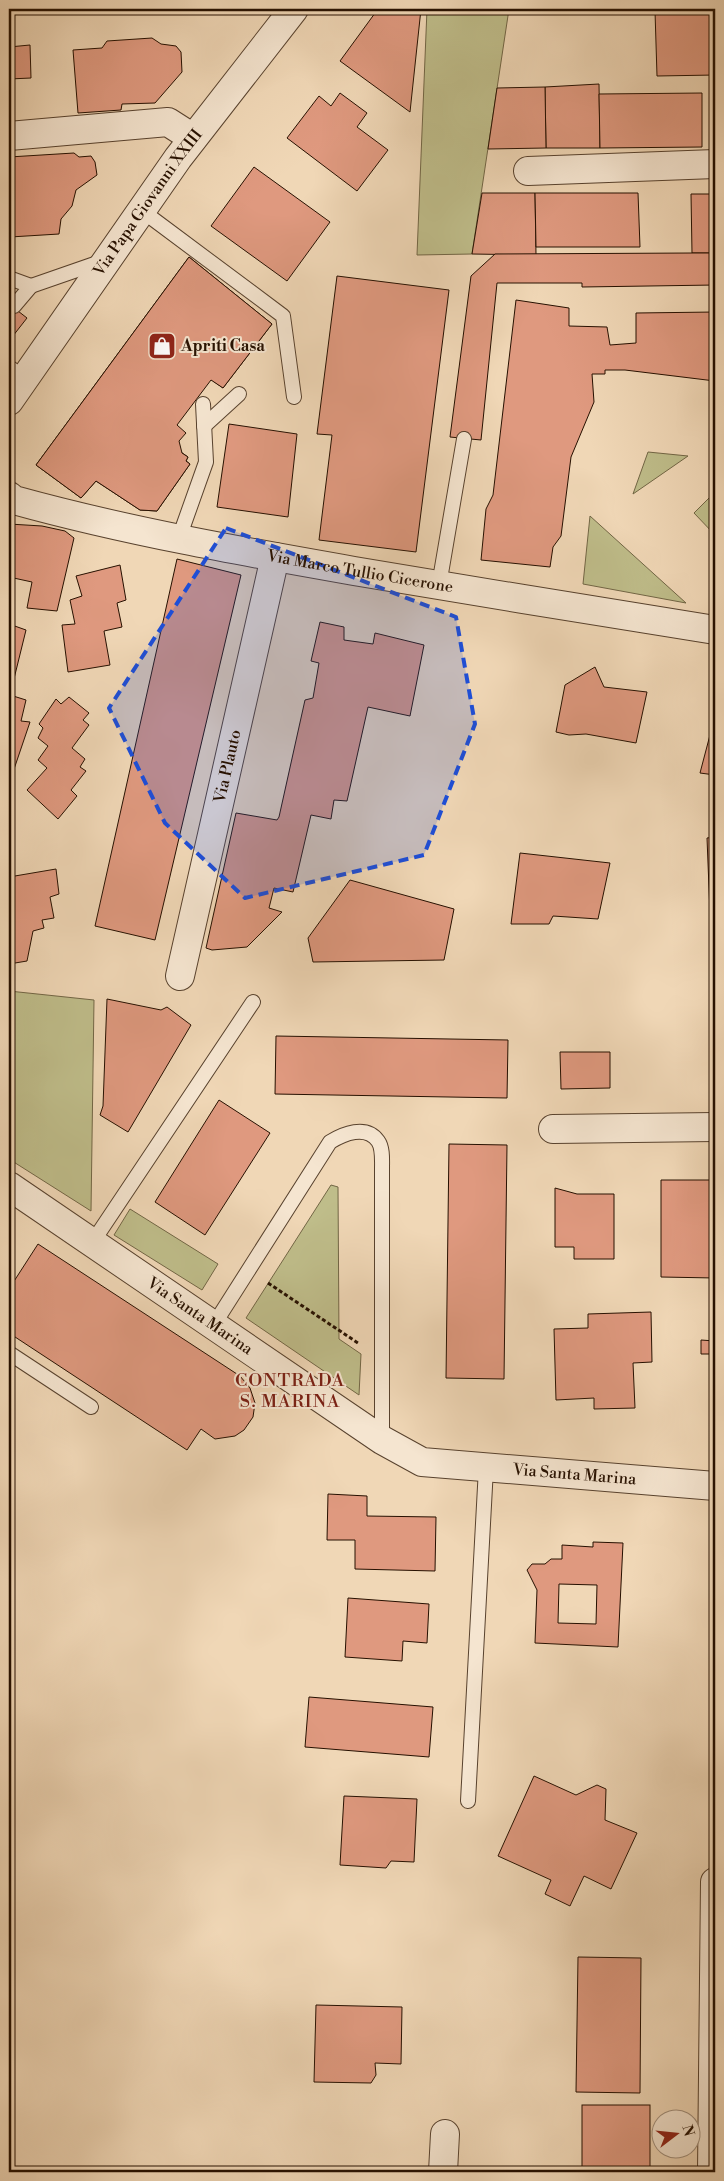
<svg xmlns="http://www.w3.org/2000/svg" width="724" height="2181" viewBox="0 0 724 2181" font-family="'Libre Bodoni',serif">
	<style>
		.green { fill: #bfbd8a; stroke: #726645 }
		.building { fill: #df997f; stroke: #261000; fill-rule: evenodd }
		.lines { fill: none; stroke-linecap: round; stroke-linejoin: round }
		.service-casing { stroke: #58422e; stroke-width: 16 }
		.minor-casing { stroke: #58422e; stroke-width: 30 }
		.tertiary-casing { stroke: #58422e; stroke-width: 30 }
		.path { stroke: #261000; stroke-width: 3; stroke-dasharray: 4 2.5; stroke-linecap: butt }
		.service { stroke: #f5e5d0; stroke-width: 14 }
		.minor { stroke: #f5e5d0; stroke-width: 28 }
		.tertiary { stroke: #f5e5d0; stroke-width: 28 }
		.marked { fill: #1d4ed8; fill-opacity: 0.2; stroke: #1d4ed8; stroke-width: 4; stroke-dasharray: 10 6; stroke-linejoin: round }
		.labels { text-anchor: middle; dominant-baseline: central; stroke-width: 4; stroke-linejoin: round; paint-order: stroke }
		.street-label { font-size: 16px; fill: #261000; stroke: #f5e5d0 }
		.poi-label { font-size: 16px; font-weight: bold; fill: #261000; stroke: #f5e5d0; text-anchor: start }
		.neighbourhood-label { font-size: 18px; letter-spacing: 1px; fill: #7a1f14; stroke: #f5e5d0 }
	</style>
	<rect width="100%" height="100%" fill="#f0d7b6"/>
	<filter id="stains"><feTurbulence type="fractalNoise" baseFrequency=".004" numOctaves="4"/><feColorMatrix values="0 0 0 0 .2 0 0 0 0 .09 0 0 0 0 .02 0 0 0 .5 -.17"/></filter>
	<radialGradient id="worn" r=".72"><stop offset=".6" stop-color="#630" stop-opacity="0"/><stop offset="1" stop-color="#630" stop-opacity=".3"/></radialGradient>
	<!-- green -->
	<g class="green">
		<path d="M427,9h85h-3l-37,245 -55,1z"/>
		<path d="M648,452l40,4 -55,38z"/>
		<path d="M715,492v43l-21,-22z"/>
		<path d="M590,516l96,87 -103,-19z"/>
		<path d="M9,991l85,9 -3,211 -82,-52z"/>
		<path d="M331,1185l7,2 1,152 22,15 -2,41 -113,-77z"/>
		<path d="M130,1209l88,55 -16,26 -88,-55z"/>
	</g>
	<!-- building -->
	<g class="building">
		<path d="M9,9h6l-1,9 -5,-1z"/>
		<path d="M378,9h43l-11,103 -70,-51z"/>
		<path d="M715,9v66l-58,1 -2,-65z"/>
		<path d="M152,38l9,6 15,2 5,6 1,20 -27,31 -33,1 -1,6 -43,3 -5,-63 29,-2 5,-7z"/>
		<path d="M30,45l1,33 -22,1v-32z"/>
		<path d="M599,84l1,64h-54l-1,-61z"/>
		<path d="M545,87l1,61 -58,1 9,-61z"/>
		<path d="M340,93l27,20 -10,14 31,23 -31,41 -70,-53 32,-42 12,10z"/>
		<path d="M702,93v54l-102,1 -1,-54z"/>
		<path d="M74,153l5,4 12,-1 4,6 2,13 -21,15 -4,16 -11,13 -2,15 -49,3 -1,-80z"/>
		<path d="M254,167l76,55 -43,59 -76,-55z"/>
		<path d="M482,193h53l1,62 -64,-1z"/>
		<path d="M535,193h103l2,54h-104z"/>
		<path d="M691,194h24v59h-23z"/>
		<path d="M692,253h23v32l-133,2v-4h-85l-16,157 -31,-3 21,-161 24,-22z"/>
		<path d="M189,257l83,67 -49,64 -35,-25 -45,63 45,31 -2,4 4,3 -33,47 -17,-1 -44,-29 -15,17 -45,-33z"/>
		<path d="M189,257l83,67 -49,64 -12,-8 -34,45 9,8 -7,8 3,12 6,4 -2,4 4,3 -33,47 -17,-1 -44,-29 -15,17 -45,-33z"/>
		<path d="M337,276l112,14 -33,262 -97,-12 13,-105 -15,-1z"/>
		<path d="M516,300l53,8v18l38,1 3,18 26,-2v-30l79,-1v69l-90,-11h-20v4h-13l2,28 -23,55 -10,79 -8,11 -3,20 -69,-7 5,-51 7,-14z"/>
		<path d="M9,304l18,14 -18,23z"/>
		<path d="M229,424l68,10 -9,83 -71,-10z"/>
		<path d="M9,524l33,2 23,5 9,7 -17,73 -30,-3 5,-26 -23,-5z"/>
		<path d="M177,559l64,16 -86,365 -60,-14z"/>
		<path d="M120,565l6,35 -9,3 5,24 -18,4 6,34 -42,7 -6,-47 13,-1 -5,-24 12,-4 -6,-20z"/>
		<path d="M320,622l24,5v13l29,4 2,-11 49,12 -14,71 -42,-9 -21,94 -13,-1 -3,19 -20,-4 -18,77 -19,-4 -5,20 13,4 -35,35 -35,3 -6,-2 30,-135 41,7 2,-3 26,-117 8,-2 6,-35 -8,-2z"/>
		<path d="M9,624l17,6 -16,65 16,5 -5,21 9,1 -21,62z"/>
		<path d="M595,667l9,20 43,5 -11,51 -50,-9 -17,1 -13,-3 9,-47z"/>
		<path d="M69,697l20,16 -6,7 6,5 -17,23 13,11 -5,8 6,4 -15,19 6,6 -19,23 -31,-29 20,-22 -9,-8 10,-14 -10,-8 5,-10 -4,-4 17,-25 5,5z"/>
		<path d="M715,716v59l-15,-2z"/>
		<path d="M715,837v77l-5,-1 -3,-75z"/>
		<path d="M520,853l90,10 -12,56 -45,-3 -4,8h-38z"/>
		<path d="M56,869l3,25 -9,3 4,21 -12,2 2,8 -11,3 -6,30 -18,3v-87z"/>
		<path d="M350,880l104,29 -10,51 -131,2 -5,-24z"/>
		<path d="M107,999l54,11 6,-3 24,18 -63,107 -28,-17 3,-9z"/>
		<path d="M276,1036l232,4 -1,58 -232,-4z"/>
		<path d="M560,1052h50v36l-49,1z"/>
		<path d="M219,1100l51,33 -65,102 -50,-33z"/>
		<path d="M449,1144l58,1 -3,234 -58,-1z"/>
		<path d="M661,1180h54v98l-54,-1z"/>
		<path d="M555,1188l22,6h37v65h-40v-12h-19z"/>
		<path d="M38,1244l202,132 10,12 5,15 -2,14 -9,13 -9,6 -20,3 -14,-10 -14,21 -178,-117v-44z"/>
		<path d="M651,1312l1,50 -19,1 2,45 -41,1v-11l-38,2 -2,-71 34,-1v-14z"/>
		<path d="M701,1340l14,1v13h-14z"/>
		<path d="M328,1494l39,2v20l69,1 -1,54 -80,-2v-29h-28z"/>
		<path d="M593,1542l30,1 -5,104 -83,-4 2,-53 -10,-20 5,-6h13l6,-5h11v-14l31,2zM559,1584l38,1 -1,39 -38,-1z"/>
		<path d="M348,1598l81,6 -2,39 -24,-2 -1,20 -57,-4z"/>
		<path d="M309,1697l124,10 -4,50 -124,-10z"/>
		<path d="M534,1776l42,19 21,-10 9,4 -1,31 32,13 -26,56 -27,-13 -14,30 -25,-12 6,-14 -53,-24z"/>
		<path d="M344,1796l73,3 -3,63 -23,-1 -5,7 -46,-3z"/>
		<path d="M578,1957l63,1 -1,135 -64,-1z"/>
		<path d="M316,2005l86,2 -1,57 -26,-1 1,12 -5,8 -57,-1z"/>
		<rect x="582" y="2105" width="68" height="67"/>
	</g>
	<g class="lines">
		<defs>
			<g id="service">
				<path d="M141,210l142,106 11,81"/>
				<path d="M9,278l22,8 -17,20"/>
				<path d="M31,286l72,-25"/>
				<path d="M9,367l15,11"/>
				<path d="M204,426l35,-32"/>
				<path d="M179,538l27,-76 -3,-58"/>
				<path d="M439,585l25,-146"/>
				<path d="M92,1243l161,-241"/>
				<path d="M213,1326l117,-184c13,-8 36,-18 48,-1 5,7 4,19 4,28v271"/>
				<path d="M9,1353l82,54"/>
				<path d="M468,1801l18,-333"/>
			</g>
			<g id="minor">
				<path d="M9,136l159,-14 25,16"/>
				<path d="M528,171l187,-7"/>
				<path id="s1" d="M9,496l5,4c112,31 226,51 340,71 120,20 241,40 361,59"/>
				<path id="s2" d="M180,976l95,-419"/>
				<path d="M553,1129l162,-2"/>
				<path id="s3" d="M9,1186l373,254 40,22 293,24"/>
				<path d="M443,2172l2,-38"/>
				<path d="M712,2172l3,-290"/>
			</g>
			<g id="tertiary">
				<path id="s4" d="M9,401l169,-243 116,-149"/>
			</g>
		</defs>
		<!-- service casing -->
		<use href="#service" class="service-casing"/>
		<!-- minor casing -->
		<use href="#minor" class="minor-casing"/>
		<!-- tertiary casing -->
		<use href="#tertiary" class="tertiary-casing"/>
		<!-- path -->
		<path class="path" d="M268,1283l90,60"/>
		<!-- service -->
		<use href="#service" class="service"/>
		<!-- minor -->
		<use href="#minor" class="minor"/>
		<!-- tertiary -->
		<use href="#tertiary" class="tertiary"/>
	</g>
	<!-- marked area -->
	<path class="marked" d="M226,528l230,89 19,107 -51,131 -179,43 -80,-75 -56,-115z"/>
	<!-- icons -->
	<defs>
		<symbol id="shop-square" viewBox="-11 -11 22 22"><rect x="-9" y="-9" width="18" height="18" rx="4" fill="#8f2418" stroke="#f5e5d0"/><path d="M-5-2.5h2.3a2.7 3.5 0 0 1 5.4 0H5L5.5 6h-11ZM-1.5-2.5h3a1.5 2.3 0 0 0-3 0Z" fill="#fff"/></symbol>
	</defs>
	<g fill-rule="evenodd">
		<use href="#shop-square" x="146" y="330" width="32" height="32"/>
	</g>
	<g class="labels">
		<!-- street labels -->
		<g class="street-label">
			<text stroke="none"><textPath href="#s4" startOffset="242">Via Papa Giovanni XXIII</textPath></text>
			<text stroke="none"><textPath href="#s1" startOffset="360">Via Marco Tullio Cicerone</textPath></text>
			<text stroke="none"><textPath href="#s2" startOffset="215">Via Plauto</textPath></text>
			<text stroke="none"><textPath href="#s3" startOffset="231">Via Santa Marina</textPath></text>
			<text stroke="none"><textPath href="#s3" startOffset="650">Via Santa Marina</textPath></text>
		</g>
		<!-- poi labels -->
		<g class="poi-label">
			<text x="181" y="346">Apriti Casa</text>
		</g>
		<!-- neighbourhood labels -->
		<g class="neighbourhood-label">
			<text x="290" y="1380">CONTRADA<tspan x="290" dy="21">S. MARINA</tspan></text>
		</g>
	</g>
	<!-- margin -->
	<rect width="724" height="2181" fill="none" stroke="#f0d7b6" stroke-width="30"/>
	<rect x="10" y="10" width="704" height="2161" fill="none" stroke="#261000" stroke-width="2.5"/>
	<rect x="15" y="15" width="694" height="2151" fill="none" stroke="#261000"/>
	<!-- north arrow -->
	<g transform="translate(676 2134) rotate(74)"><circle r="24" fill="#f5e5d0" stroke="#a2907d"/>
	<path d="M0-4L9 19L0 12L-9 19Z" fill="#8f2418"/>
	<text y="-8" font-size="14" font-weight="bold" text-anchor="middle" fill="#261000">N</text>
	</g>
	<rect width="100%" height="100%" filter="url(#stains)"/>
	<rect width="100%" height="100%" fill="url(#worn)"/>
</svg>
